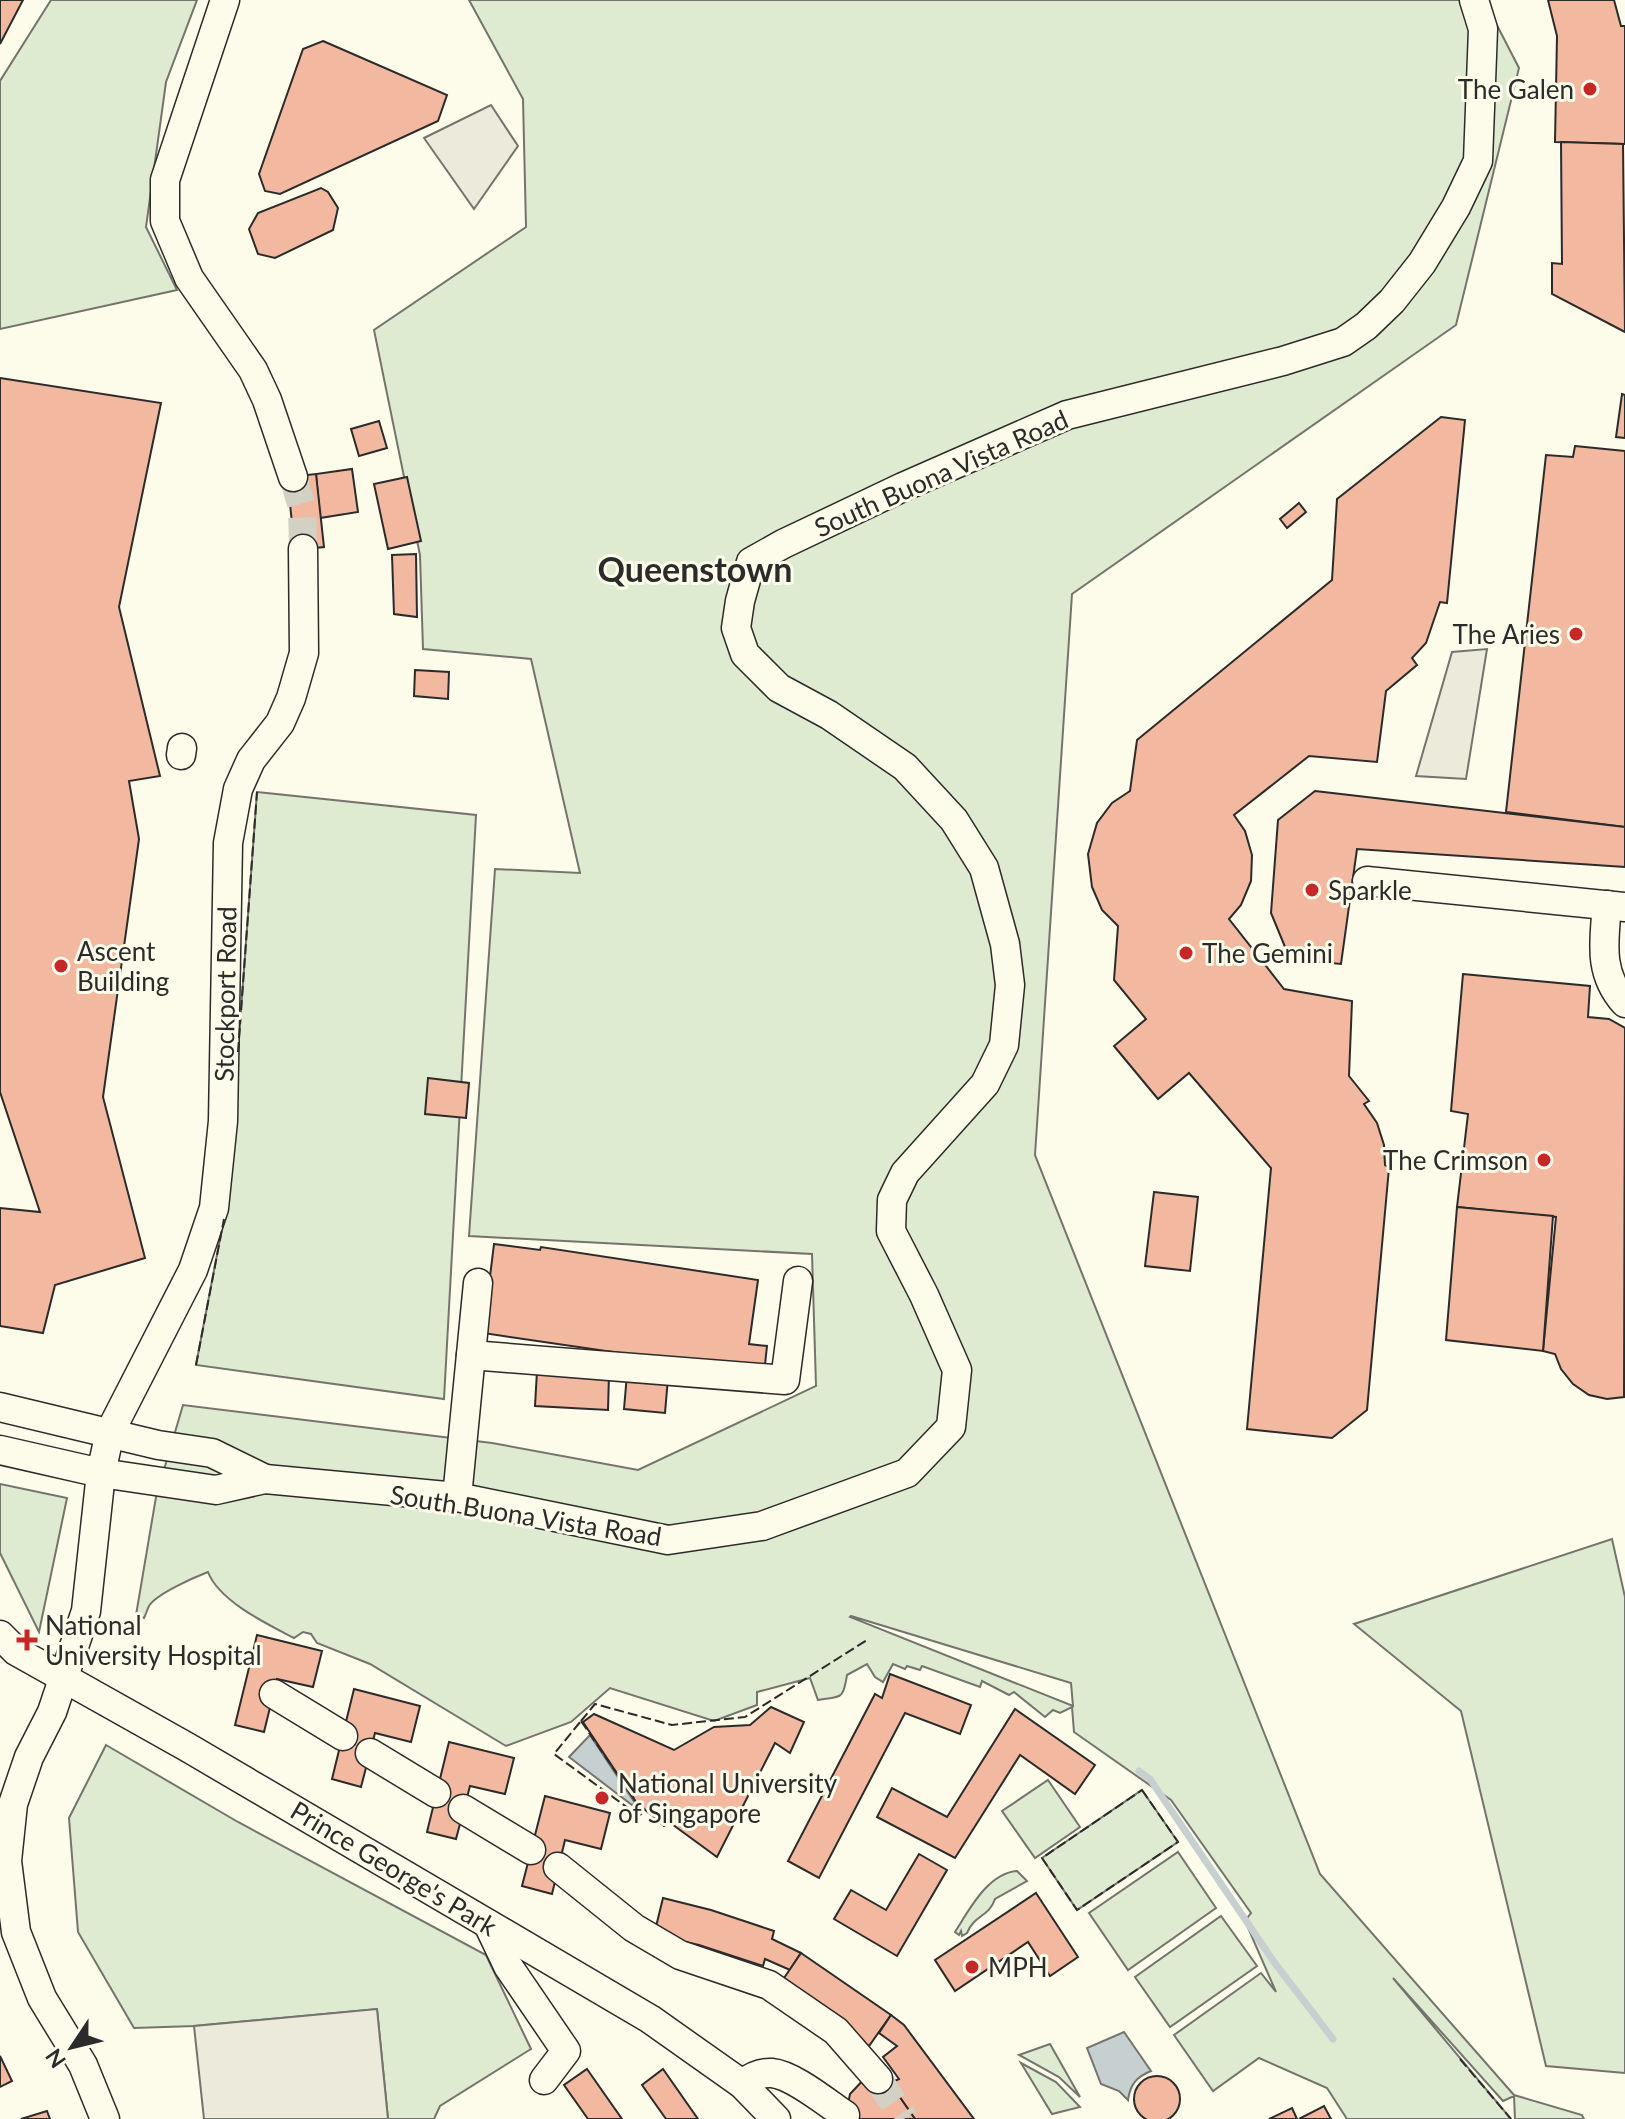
<svg xmlns="http://www.w3.org/2000/svg" width="1625" height="2119" viewBox="0 0 1625 2119" font-family="Lato,sans-serif">
	<style>
		.green { fill: #deebd1; stroke: #74746e; stroke-width: 2; fill-rule: evenodd }
		.parking { fill: #eceadb; stroke: #74746e; stroke-width: 2 }
		.water { fill: #c7d0d0; stroke: #74746e; stroke-width: 2 }
		.lines { fill: none; stroke-linecap: round; stroke-linejoin: round }
		.stream { stroke: #c7d0d0; stroke-width: 7 }
		.building { fill: #f2b8a0; stroke: #2b2b2b; stroke-width: 2 }
		.minor-tunnel { stroke: #d3d1c4; stroke-width: 28; stroke-dasharray: 28 14; stroke-linecap: butt }
		.minor-casing { stroke: #2b2b2b; stroke-width: 31 }
		.minor { stroke: #fdfbea; stroke-width: 28 }
		.fence { stroke: #2b2b2b; stroke-width: 2; stroke-dasharray: 10 4; stroke-linecap: butt }
		.poi-dot { fill: #c62828; stroke: #fdfbea; stroke-width: 3 }
		.labels { text-anchor: middle; dominant-baseline: central; stroke-width: 6; stroke-linejoin: round; paint-order: stroke }
		.poi-label { font-size: 26px; fill: #2b2b2b; stroke: #fdfbea; text-anchor: start }
		.street-label { font-size: 26px; fill: #2b2b2b; stroke: #fdfbea }
		.district-label { font-size: 34px; font-weight: bold; fill: #2b2b2b; stroke: #fdfbea }
	</style>
	<rect width="100%" height="100%" fill="#fdfbea"/>
	<!-- green -->
	<g class="green">
		<path d="M51,0h146l-31,82 -20,145 31,63 -177,39v-248z"/>
		<path d="M469,0h1015l35,68 -63,257 -384,269 -37,561 285,719 194,221 68,20 2,4h-69l-1,-23 -11,5 -110,-123 118,141h-164l-20,-31 -68,-30 -46,33 -39,-56 87,-62 15,19 -31,-71 6,-8 -80,-113 -97,-68 -2,-25 -12,6 -7,-3 -8,7 -31,-25 -5,3 -27,-14 -2,6 -58,-21 -2,4 -13,-4 -2,3 -12,-5 -10,18 -8,-5 -8,-13 -20,11c-4,26 -6,21 -29,25l-8,-22 -53,14v13l-43,16 -104,-33 -39,34 -65,24 -136,-82 -53,-21 -6,-9 -8,-2 -9,6c-27,-14 -75,-37 -86,-66 -13,5 -52,22 -59,34 -2,4 -3,8 -5,12l-8,-3 20,-118 27,-92 309,38 146,27 178,-84 -4,-132 -343,-18 26,-367 85,4 -49,-214 -108,-10 -3,-94 -46,-225 152,-103 -3,-128zM851,1616l220,67 2,23 -223,-89z"/>
		<path d="M257,792l219,23 -32,584 -248,-34 31,-163z"/>
		<path d="M0,1484l67,14 -28,134 -39,-79z"/>
		<path d="M1612,1539l13,58v476l-79,-7 -85,-355 -107,-87z"/>
		<path d="M106,1745l132,77 248,133 45,94 -91,57 -6,13h-46l-11,-110 -182,17 -61,2 -56,-96 -9,-114z"/>
		<path d="M1048,1780l32,47 -45,31 -33,-47z"/>
		<path d="M1142,1790l36,52 -101,68 -35,-52z"/>
		<path d="M1178,1852l38,56 -88,62 -39,-57z"/>
		<path d="M1017,1871l10,10 -32,18c-6,18 -20,15 -28,34l-5,3 -1,-5 -2,4 -4,-3c14,-22 33,-59 62,-61z"/>
		<path d="M1221,1916l36,50 -87,61 -35,-50z"/>
		<path d="M1050,2044l30,53 -21,-20 -40,-22z"/>
		<path d="M1021,2063l35,19 24,25 -28,7z"/>
	</g>
	<!-- parking -->
	<g class="parking">
		<path d="M491,105l27,41 -44,63 -50,-71z"/>
		<path d="M1487,649l-21,130 -50,-3 36,-124z"/>
		<path d="M377,2009l11,110h-184l-10,-93z"/>
	</g>
	<!-- water -->
	<g class="water">
		<path d="M590,1735l45,68 -3,2 -63,-48z"/>
		<path d="M1124,2032l27,39c-15,6 -21,14 -23,29l-9,-9 -18,-7 -14,-36z"/>
	</g>
	<g class="lines">
		<!-- stream -->
		<path class="stream" d="M1139,1771l11,8 124,183 59,77"/>
	</g>
	<!-- building -->
	<g class="building">
		<path d="M0,0h23l-23,44z"/>
		<path d="M1548,0h66l7,26h4v118l-70,-2 2,-106z"/>
		<path d="M323,41l124,54 -9,26 -158,73 -15,-3 -6,-17 44,-125z"/>
		<path d="M1561,142l62,2 2,188 -73,-38v-31l10,1z"/>
		<path d="M321,188l7,4 10,16 -5,22 -58,28 -17,-4 -9,-25 9,-16z"/>
		<path d="M0,378l161,25 -42,204 41,169 -31,5 10,58 -36,258 42,161 -90,27 -12,48 -43,-7v-118l40,4 -40,-120z"/>
		<path d="M1622,394l3,1v43l-9,-1z"/>
		<path d="M1441,417l24,3 -18,183 -7,-1 -14,41 -14,15 5,7 -31,26 -9,71 -68,-6 -75,59 11,16 7,24 -1,26 -10,24 -12,14 55,70 68,12 -3,75 20,25 -5,3 13,19 7,22 1,20 4,3 -22,242 -35,28 -85,-9 24,-261 -82,-95 -31,26 -44,-53 32,-27 -32,-39 4,-54 -16,-16 -10,-23 -4,-33 9,-31 15,-20 18,-12 7,-51 195,-160 5,-81z"/>
		<path d="M379,421l8,27 -28,8 -8,-27z"/>
		<path d="M1575,446l50,5v376l-119,-15 40,-357 27,2z"/>
		<path d="M352,469l6,43 -38,6 -4,-44z"/>
		<path d="M316,474l8,73 -29,3 -8,-73z"/>
		<path d="M407,477l14,64 -33,8 -14,-65z"/>
		<path d="M1299,503l7,9 -19,16 -7,-9z"/>
		<path d="M416,554l1,63 -23,-3 -2,-59z"/>
		<path d="M415,670l34,2 -1,27 -34,-3z"/>
		<path d="M1315,791l310,36v40l-268,-18 -16,115 -51,-5 -19,-46 7,-93z"/>
		<path d="M1463,974l127,12 -2,31 21,2 16,9 -1,369 -17,2 -18,-4 -16,-11 -12,-15 -6,-15 -12,-3 13,-134 -99,-10 11,-93 -17,-3z"/>
		<path d="M428,1078l41,5 -3,35 -41,-4z"/>
		<path d="M1154,1192l44,5 -8,74 -45,-5z"/>
		<path d="M1457,1207l96,9 -10,135 -97,-11z"/>
		<path d="M494,1244l46,6 1,-3 217,33 -9,64 18,2 -3,28 -281,-41z"/>
		<path d="M537,1371l72,3 -1,36 -73,-4z"/>
		<path d="M627,1374l41,4 -3,35 -41,-4z"/>
		<path d="M257,1635l65,16 -9,36 -36,-8 -13,53 -29,-7z"/>
		<path d="M890,1674l81,31 -11,29 -55,-21 -86,165 -31,-17 87,-167 7,4z"/>
		<path d="M354,1689l66,17 -9,36 -36,-9 -14,54 -29,-8z"/>
		<path d="M771,1707l33,15 -14,31 -15,-10 -58,114 -48,-35 -5,4 -28,-24 -53,-80 11,-8 80,36 40,-23 36,-2z"/>
		<path d="M1015,1709l80,56 -20,29 -55,-39 -65,103 -78,-41 15,-29 55,29z"/>
		<path d="M449,1742l65,16 -9,36 -35,-8 -14,53 -29,-7z"/>
		<path d="M545,1796l65,17 -9,36 -36,-9 -13,54 -30,-8z"/>
		<path d="M919,1854l28,16 -50,86 -63,-37 17,-29 35,20z"/>
		<path d="M1036,1893l42,64 -28,19 -22,-34 -73,49 -20,-31z"/>
		<path d="M663,1898l48,12 63,21 -2,8 29,14 -11,17 -25,-11 -2,7 -64,-21 -45,-10z"/>
		<path d="M801,1953l90,62 -22,31 -89,-62z"/>
		<path d="M891,2015l13,10 70,94h-59l-25,-36 9,-4 -16,-22 14,-11 -18,-13z"/>
		<path d="M0,2056l12,25 -12,6z"/>
		<path d="M587,2069l35,50h-34l-24,-34z"/>
		<path d="M663,2069l35,50h-32l-24,-34z"/>
		<path d="M867,2076l23,7 25,36h-70l5,-25z"/>
		<circle cx="1157" cy="2099" r="23"/>
		<path d="M1324,2106l7,13h-32z"/>
		<path d="M1292,2108l5,11h-28z"/>
		<path d="M47,2111l3,8h-29z"/>
	</g>
	<g class="lines">
		<!-- minor-tunnel -->
		<g class="minor-tunnel">
			<path d="M293,477l9,30 1,42"/>
			<path d="M878,2079l26,40"/>
		</g>
		<defs>
			<g id="minor">
				<path d="M225,0l-60,180v41l24,57 64,92 14,30 26,77"/>
				<path d="M181,755l1,-7"/>
				<path d="M1367,881l258,26"/>
				<path d="M1607,905c-3,37 -9,68 18,98"/>
				<path d="M471,1355l314,25 13,-99"/>
				<path d="M0,1407l158,38 54,8 53,26"/>
				<path d="M0,1450l101,23 115,17 49,-11 192,18 211,43 94,-14 145,-53 44,-46 6,-57 -33,-75 -33,-64 1,-31 13,-27 80,-89 19,-39 6,-60 -5,-41 -21,-76 -30,-48 -49,-53 -76,-52 -50,-27 -34,-34 -9,-26 4,-27 11,-39 32,-18 120,-57 164,-72 216,-54 60,-19 23,-16 26,-25 30,-38 34,-56 22,-46 5,-132 -9,-29"/>
				<path d="M457,1497l21,-214"/>
				<path d="M0,1635l16,16 171,96 463,272 92,65 34,35"/>
				<path d="M274,1694l69,42"/>
				<path d="M370,1753l66,40"/>
				<path d="M463,1809l68,41"/>
				<path d="M558,1867l76,61 46,27 89,30 67,46 42,48"/>
				<path d="M488,1924l20,42 58,85 -22,29"/>
				<path d="M742,2084c9,-7 18,-12 30,-11 21,2 55,30 73,42"/>
				<path d="M105,2119l-22,-54 -41,-67 -26,-66 -9,-71 6,-57 16,-47 23,-45 34,-101 15,-138 9,-41 83,-162 21,-62 9,-87 5,-278 10,-54 13,-29 29,-37 11,-25 13,-45 -1,-104"/>
			</g>
		</defs>
		<!-- minor casing -->
		<use href="#minor" class="minor-casing"/>
		<!-- minor -->
		<use href="#minor" class="minor"/>
		<!-- fence -->
		<g class="fence">
			<path d="M238,1052l19,-260"/>
			<path d="M196,1365l28,-146"/>
			<path d="M581,1721l14,-17 77,21 73,-8 122,-77"/>
			<path d="M581,1721l62,91 -4,4 -85,-62z"/>
			<path d="M1142,1790l36,52 -101,68 -35,-52z"/>
			<path d="M1460,2059l51,60"/>
		</g>
	</g>
	<!-- markers -->
	<g class="poi-dot">
		<circle cx="1590" cy="89" r="8"/>
		<circle cx="1576" cy="634" r="8"/>
		<circle cx="1312" cy="890" r="8"/>
		<circle cx="1186" cy="953" r="8"/>
		<circle cx="61" cy="966" r="8"/>
		<circle cx="1544" cy="1160" r="8"/>
		<path d="M23 1628h8v8h8v8h-8v8h-8v-8h-8v-8h8z"/>
		<circle cx="602" cy="1798" r="8"/>
		<circle cx="972" cy="1967" r="8"/>
	</g>
	<g class="labels">
		<!-- poi labels -->
		<g class="poi-label">
			<text x="1574" y="89" text-anchor="end">The Galen</text>
			<text x="1560" y="634" text-anchor="end">The Aries</text>
			<text x="1328" y="890">Sparkle</text>
			<text x="77" y="951">Ascent<tspan x="77" dy="30">Building</tspan></text>
			<text x="1202" y="953">The Gemini</text>
			<text x="1528" y="1160" text-anchor="end">The Crimson</text>
			<text x="45" y="1625">National<tspan x="45" dy="30">University Hospital</tspan></text>
			<text x="618" y="1783">National University<tspan x="618" dy="30">of Singapore</tspan></text>
			<text x="988" y="1967">MPH</text>
		</g>
		<!-- street labels -->
		<g class="street-label">
			<text transform="translate(941 473) rotate(-24)">South Buona Vista Road</text>
			<text transform="translate(225 994) rotate(-89)">Stockport Road</text>
			<text transform="translate(526 1515) rotate(9)">South Buona Vista Road</text>
			<text transform="translate(394 1868) rotate(31)">Prince George's Park</text>
		</g>
		<!-- district labels -->
		<g class="district-label">
			<text x="695" y="568">Queenstown</text>
		</g>
	</g>
	<!-- north arrow -->
	<g transform="translate(72 2047) rotate(235)" stroke="#fdfbea" stroke-width="6" paint-order="stroke">
	<path d="M0-6L14 30L0 20L-14 30Z" fill="#2b2b2b"/>
	<text y="-12" font-size="22" font-weight="bold" text-anchor="middle" fill="#2b2b2b">N</text>
	</g>
</svg>
